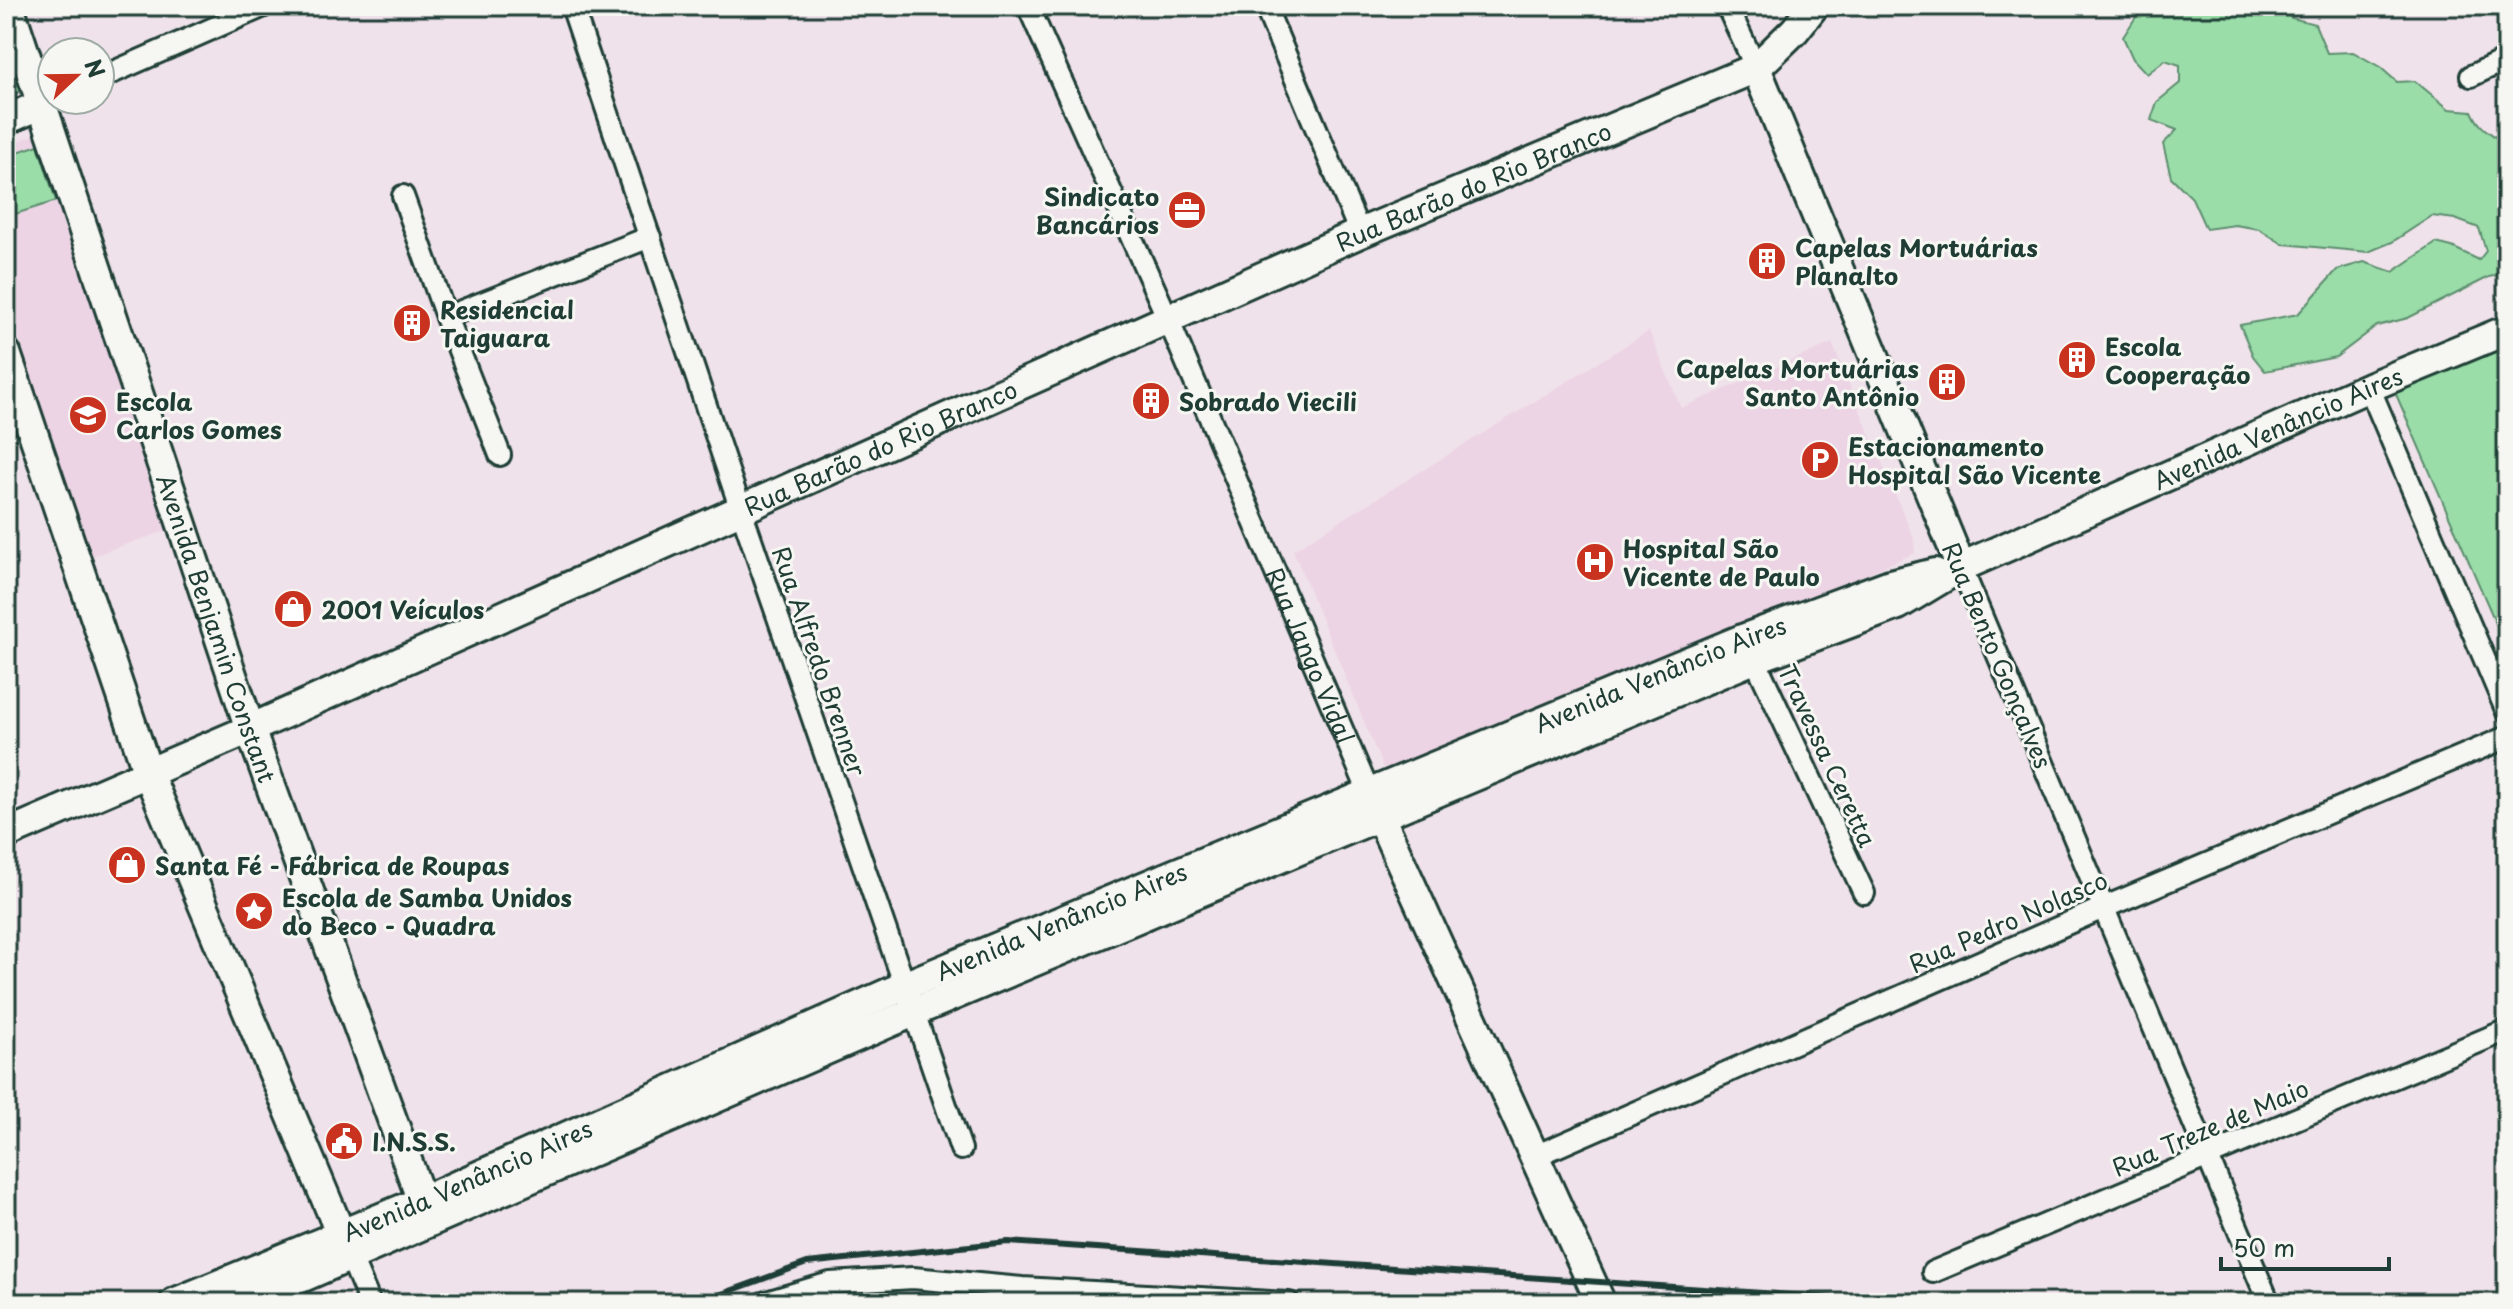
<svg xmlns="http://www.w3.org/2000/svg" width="2513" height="1309" viewBox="0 0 2513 1309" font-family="'Playpen Sans',sans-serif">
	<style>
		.built { fill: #ecd4e5 }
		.green { fill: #9adda9; stroke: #5c8d6e; stroke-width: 2 }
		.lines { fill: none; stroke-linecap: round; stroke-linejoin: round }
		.street-casing { stroke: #1f3d34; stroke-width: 26 }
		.secondary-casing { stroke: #1f3d34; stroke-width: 34 }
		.street { stroke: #f6f6f2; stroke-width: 20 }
		.secondary { stroke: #f6f6f2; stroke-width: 28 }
		.rail { stroke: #1f3d34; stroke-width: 6 }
		.labels { text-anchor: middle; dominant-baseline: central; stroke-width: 6; stroke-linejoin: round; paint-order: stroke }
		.street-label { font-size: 24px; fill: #1f3d34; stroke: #f6f6f2 }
		.poi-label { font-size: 24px; font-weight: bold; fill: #1f3d34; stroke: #f6f6f2; text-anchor: start }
	</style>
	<rect width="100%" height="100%" fill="#f0e2ea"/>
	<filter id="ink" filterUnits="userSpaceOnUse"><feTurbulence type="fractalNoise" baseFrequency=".0125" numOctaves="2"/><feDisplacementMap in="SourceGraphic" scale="16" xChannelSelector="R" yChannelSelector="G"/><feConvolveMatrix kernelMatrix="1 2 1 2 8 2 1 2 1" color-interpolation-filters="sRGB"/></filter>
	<g filter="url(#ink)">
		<!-- built -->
		<g class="built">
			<path d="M39,133l130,397 -77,26 -86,-255v-155z"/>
			<path d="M1649,331l32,77 151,-65 82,196 1,14 -527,227 -95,-230z"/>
		</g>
		<!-- green -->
		<g class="green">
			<path d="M2143,6h128l21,12 23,6 12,29 26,-1 27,15 17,15 18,-1 34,28 23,2c10,24 22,18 35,40v122l-18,4 -81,41 -31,8 -41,31 -71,14 -12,-15 -13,-31 58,-11 39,-44 27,-8 29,10 43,-29 16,4 27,13 7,-9 -7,-23 -24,-9 -23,-3 -40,26 -24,10 -85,-8 -24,-15 -24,-4 -29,4 -14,-31 -21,-21 -8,-33 14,-14 -26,-10 6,-18 23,-19v-18l-15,-5 -18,14 -14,-15 -10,-22z"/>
			<path d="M6,48l15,43 -15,7z"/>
			<path d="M38,145l18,56 -50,16v-61z"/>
			<path d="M2507,345v304l-112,-257z"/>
		</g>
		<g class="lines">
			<defs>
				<g id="street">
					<path d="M572,6l169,504 220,639"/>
					<path id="s1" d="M1028,6l140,313 202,476"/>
					<path d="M1265,6l95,227"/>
					<path d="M1727,6l29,62"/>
					<path d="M2471,76l36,-17"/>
					<path d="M100,78l164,-72"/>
					<path d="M403,196l43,121 54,138"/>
					<path d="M446,317l204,-80"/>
					<path d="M2369,387l138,325"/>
					<path d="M1961,567l308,736"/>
					<path d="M1749,647l115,246"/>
					<path d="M1533,1157l570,-249 404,-171"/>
					<path d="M351,1258l19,45"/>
					<path d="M1933,1272l574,-242"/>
					<path d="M763,1303l67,-20 83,-5 109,10 267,15"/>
				</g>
				<g id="secondary">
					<path id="s2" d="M9,6l241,723 178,489"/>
					<path d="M1756,68l205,499"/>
					<path d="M6,120l36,-16"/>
					<path d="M6,353l142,420 199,476"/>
					<path d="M1373,801l228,502"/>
					<path id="s3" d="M6,834l244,-105 1110,-496 396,-165 39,-38 19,-24"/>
					<path id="s4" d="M174,1303l248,-102 482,-215 258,-107 583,-241 145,-54 45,-11"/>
					<path id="s5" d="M243,1303l671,-291 840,-353 144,-54 63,-38 408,-180 138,-57"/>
				</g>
			</defs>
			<!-- street casing -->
			<use href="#street" class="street-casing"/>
			<!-- secondary casing -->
			<use href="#secondary" class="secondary-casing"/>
			<!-- street -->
			<use href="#street" class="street"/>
			<!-- secondary -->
			<use href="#secondary" class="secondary"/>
			<!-- rail -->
			<path class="rail" d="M697,1303l110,-40 201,-21 903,61"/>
		</g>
	</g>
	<!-- icons -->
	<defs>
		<symbol id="office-disc" viewBox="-11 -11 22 22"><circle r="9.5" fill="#c8321e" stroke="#f6f6f2"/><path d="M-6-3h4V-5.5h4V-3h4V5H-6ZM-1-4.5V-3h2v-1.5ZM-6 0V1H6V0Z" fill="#fff"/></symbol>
		<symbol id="building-disc" viewBox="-11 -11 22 22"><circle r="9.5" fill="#c8321e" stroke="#f6f6f2"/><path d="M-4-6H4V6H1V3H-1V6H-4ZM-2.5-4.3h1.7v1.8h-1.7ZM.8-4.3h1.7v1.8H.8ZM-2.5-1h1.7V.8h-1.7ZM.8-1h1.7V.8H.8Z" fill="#fff"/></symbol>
		<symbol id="school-disc" viewBox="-11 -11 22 22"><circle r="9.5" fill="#c8321e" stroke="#f6f6f2"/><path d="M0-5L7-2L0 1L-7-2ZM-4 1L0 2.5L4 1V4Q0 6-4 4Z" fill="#fff"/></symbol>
		<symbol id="parking-disc" viewBox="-11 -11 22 22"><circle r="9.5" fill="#c8321e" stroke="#f6f6f2"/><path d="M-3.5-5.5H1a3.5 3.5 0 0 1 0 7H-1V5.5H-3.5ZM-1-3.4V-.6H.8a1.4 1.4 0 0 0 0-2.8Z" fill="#fff"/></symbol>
		<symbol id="hospital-disc" viewBox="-11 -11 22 22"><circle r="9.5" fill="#c8321e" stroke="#f6f6f2"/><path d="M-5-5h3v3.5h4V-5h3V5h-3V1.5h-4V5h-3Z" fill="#fff"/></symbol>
		<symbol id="shop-disc" viewBox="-11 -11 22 22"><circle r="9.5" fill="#c8321e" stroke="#f6f6f2"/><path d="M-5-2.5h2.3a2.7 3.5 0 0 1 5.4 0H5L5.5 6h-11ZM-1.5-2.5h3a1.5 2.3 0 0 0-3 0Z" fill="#fff"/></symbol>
		<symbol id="sight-disc" viewBox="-11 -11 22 22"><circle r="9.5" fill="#c8321e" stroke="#f6f6f2"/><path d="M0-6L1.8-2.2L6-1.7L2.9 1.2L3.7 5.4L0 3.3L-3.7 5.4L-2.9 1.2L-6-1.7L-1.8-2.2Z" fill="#fff"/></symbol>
		<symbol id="civic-disc" viewBox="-11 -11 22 22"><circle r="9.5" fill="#c8321e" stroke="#f6f6f2"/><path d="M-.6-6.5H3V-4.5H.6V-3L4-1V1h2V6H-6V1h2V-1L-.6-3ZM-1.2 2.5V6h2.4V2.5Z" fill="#fff"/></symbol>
	</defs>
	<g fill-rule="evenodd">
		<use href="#office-disc" x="1165" y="188" width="44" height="44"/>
		<use href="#building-disc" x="1745" y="239" width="44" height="44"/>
		<use href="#building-disc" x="390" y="301" width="44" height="44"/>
		<use href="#building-disc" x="2055" y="338" width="44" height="44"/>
		<use href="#building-disc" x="1925" y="360" width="44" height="44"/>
		<use href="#building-disc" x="1129" y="379" width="44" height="44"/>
		<use href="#school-disc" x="66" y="393" width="44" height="44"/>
		<use href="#parking-disc" x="1798" y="438" width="44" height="44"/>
		<use href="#hospital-disc" x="1573" y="540" width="44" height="44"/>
		<use href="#shop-disc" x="271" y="587" width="44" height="44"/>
		<use href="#shop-disc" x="105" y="843" width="44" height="44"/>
		<use href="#sight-disc" x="232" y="889" width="44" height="44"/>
		<use href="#civic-disc" x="322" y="1119" width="44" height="44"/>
	</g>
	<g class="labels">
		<!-- street labels -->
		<g class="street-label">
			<text stroke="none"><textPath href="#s3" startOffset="1604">Rua Barão do Rio Branco</textPath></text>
			<text stroke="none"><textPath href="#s5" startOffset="2216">Avenida Venâncio Aires</textPath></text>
			<text stroke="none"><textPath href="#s3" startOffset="956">Rua Barão do Rio Branco</textPath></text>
			<text stroke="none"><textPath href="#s2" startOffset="656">Avenida Benjamin Constant</textPath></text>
			<text transform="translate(1998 655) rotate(67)">Rua Bento Gonçalves</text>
			<text stroke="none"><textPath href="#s1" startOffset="708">Rua Jango Vidal</textPath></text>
			<text transform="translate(820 661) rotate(71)">Rua Alfredo Brenner</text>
			<text stroke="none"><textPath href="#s4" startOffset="1614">Avenida Venâncio Aires</textPath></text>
			<text transform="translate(1828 755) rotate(65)">Travessa Ceretta</text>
			<text stroke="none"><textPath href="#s4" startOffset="966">Avenida Venâncio Aires</textPath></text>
			<text transform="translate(2008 921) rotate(-24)">Rua Pedro Nolasco</text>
			<text transform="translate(2210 1127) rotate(-23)">Rua Treze de Maio</text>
			<text stroke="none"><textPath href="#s4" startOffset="318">Avenida Venâncio Aires</textPath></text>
		</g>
		<!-- poi labels -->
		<g class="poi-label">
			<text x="1159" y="196" text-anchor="end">Sindicato<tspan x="1159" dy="28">Bancários</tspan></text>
			<text x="1795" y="247">Capelas Mortuárias<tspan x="1795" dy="28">Planalto</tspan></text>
			<text x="440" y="309">Residencial<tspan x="440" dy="28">Taiguara</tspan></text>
			<text x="2105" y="346">Escola<tspan x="2105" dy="28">Cooperação</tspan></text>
			<text x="1919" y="368" text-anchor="end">Capelas Mortuárias<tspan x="1919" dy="28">Santo Antônio</tspan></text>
			<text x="116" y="401">Escola<tspan x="116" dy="28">Carlos Gomes</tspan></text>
			<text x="1179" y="401">Sobrado Viecili</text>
			<text x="1848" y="446">Estacionamento<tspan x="1848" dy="28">Hospital São Vicente</tspan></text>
			<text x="1623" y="548">Hospital São<tspan x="1623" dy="28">Vicente de Paulo</tspan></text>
			<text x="321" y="609">2001 Veículos</text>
			<text x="155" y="865">Santa Fé - Fábrica de Roupas</text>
			<text x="282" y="897">Escola de Samba Unidos<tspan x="282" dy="28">do Beco - Quadra</tspan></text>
			<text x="372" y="1141">I.N.S.S.</text>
		</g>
	</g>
	<!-- margin -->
	<rect width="2513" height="1309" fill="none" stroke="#f6f6f2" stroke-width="32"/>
	<rect x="16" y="16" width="2481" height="1277" fill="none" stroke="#1f3d34" stroke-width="3" filter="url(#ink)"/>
	<!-- north arrow -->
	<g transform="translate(76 76) rotate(68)"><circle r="38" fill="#f6f6f2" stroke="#a0aca6" stroke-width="2"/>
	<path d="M0-6L14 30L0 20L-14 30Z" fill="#c8321e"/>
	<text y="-12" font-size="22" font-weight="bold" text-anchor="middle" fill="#1f3d34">N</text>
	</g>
	<!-- scale -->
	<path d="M2221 1257v12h168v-12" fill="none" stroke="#1f3d34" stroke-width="4"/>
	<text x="2233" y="1257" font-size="24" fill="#1f3d34" stroke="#f6f6f2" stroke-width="6" paint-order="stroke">50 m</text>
</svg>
